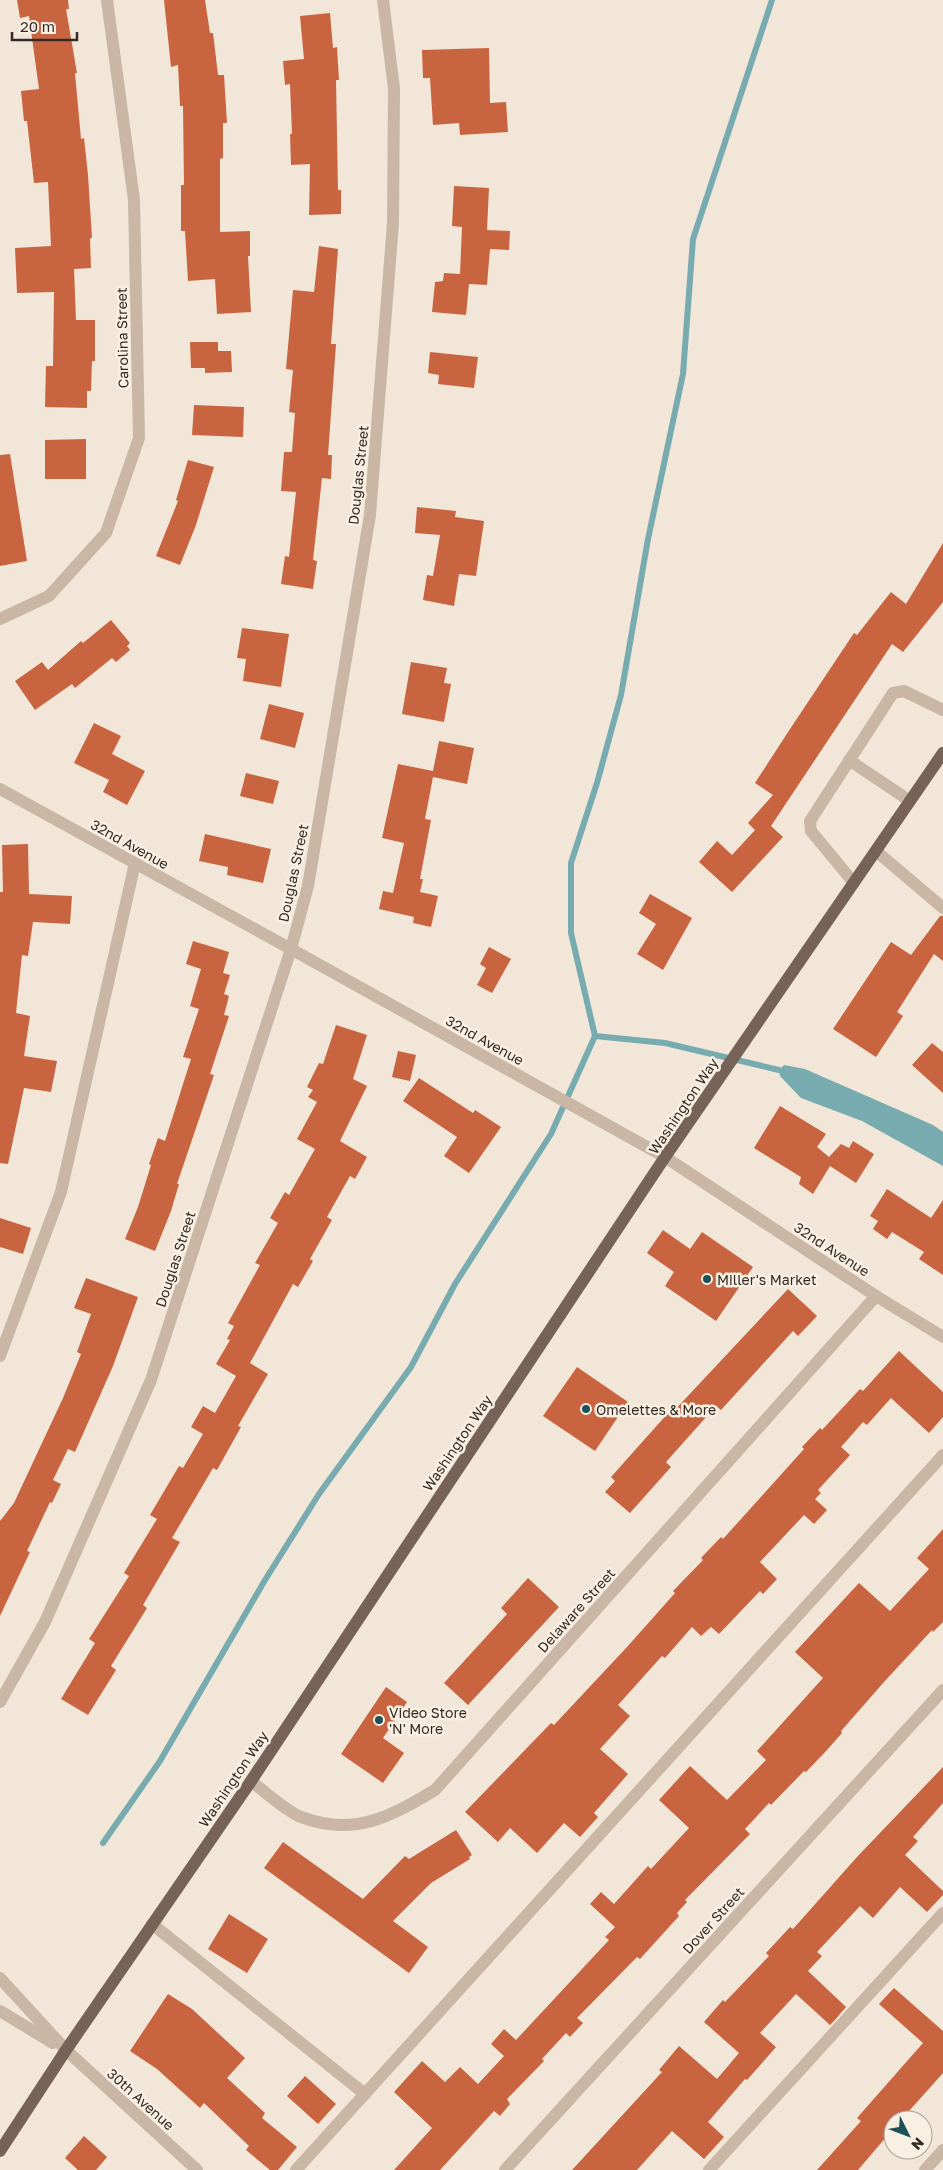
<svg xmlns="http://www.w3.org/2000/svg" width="943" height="2170" viewBox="0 0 943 2170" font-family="'Golos Text',sans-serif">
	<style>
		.water { fill: #77abaf }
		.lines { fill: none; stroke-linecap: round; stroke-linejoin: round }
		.stream { stroke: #77abaf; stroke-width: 6 }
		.building { fill: #c86540 }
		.minor { stroke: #c9b6a4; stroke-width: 12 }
		.major { stroke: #776257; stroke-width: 12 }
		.poi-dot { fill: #1b5157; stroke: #f9f0e4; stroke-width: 2 }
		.labels { text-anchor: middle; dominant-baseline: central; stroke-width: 5; stroke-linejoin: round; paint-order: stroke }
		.street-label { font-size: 14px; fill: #352b26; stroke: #f9f0e4 }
		.poi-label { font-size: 14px; fill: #352b26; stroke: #f9f0e4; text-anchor: start }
	</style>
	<rect width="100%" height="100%" fill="#f1e6d8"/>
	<!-- water -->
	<path class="water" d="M784,1065l21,4 128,56 10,7v34l-81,-45 -61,-23 -21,-22 -1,-6z"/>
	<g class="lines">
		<!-- stream -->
		<g class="stream">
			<path d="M595,1036l70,7 114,27"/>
			<path d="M103,1843l57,-82 105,-181 54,-86 92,-127 44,-83 96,-150 44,-98 -24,-103v-70l26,-80 24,-88 27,-156 35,-165 10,-135 79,-239"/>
		</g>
	</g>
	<!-- building -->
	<g class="building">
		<path d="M17,0h51l1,9h-3l11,64h-2l6,66 3,-1 4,37 4,63h-2l1,30 -17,1 2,51h19v41h-3l-1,30h-4v17l-42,-1 1,-41h7l1,-74 -37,1 -2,-45 36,-2 -3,-64 -14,1 -7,-62h-3l-3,-30 18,-2 -10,-73 -9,2z"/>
		<path d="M164,0h41l5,33h3l5,42h6l3,48h-4v35l-3,1v73l30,-1v25h-2l3,56 -34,2 -2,-35 -27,2 -3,-50h-4v-46h3l-1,-79h-3l-2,-41 -7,2z"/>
		<path d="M330,13l3,35 4,-1 2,33h-3l2,110h3v24l-32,1 1,-51 -19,1 -1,-31h2l-2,-50 -5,1 -2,-24 21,-2 -4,-43z"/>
		<path d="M489,48l1,55 16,-1 2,30 -48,3 -1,-12 -26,2 -3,-47h-7l-1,-28z"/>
		<path d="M454,186l35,2 -2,42 23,1 -1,19 -19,-1 -3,36 -18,-1 -3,31 -34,-3 3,-30 8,-1 1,-8 16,1 2,-47 -10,-1z"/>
		<path d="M319,246l19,3 -7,95h5l-8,111h4l-1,24 -9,-1 -9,82 4,1 -4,28 -32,-5 4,-28 4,1 7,-65 -15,-1 3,-39h8l3,-39 -6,-1 4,-42 -7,-1 7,-79 21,2z"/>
		<path d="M190,342h28v9h13l1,21 -27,1v-5h-14z"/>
		<path d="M430,352l48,5 -4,31 -36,-4 1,-9 -11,-2z"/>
		<path d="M194,405l50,2 -1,30 -51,-2z"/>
		<path d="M86,439v40h-41v-39z"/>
		<path d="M10,454l17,107 -27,5v-111z"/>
		<path d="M188,460l26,7 -18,58 -16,40 -24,-9 22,-55 -2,-1z"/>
		<path d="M417,507l39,4 -1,6 29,4 -8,55 -17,-2 -5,32 -31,-6 4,-25 6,1 7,-41 -25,-2z"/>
		<path d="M943,543v59l-40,50 -11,-8 -121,182 12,11 -51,55 -33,-30 18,-21 15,14 23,-25 -7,-7 25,-28 -18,-12 35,-54 64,-96 3,2 34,-43 15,12z"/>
		<path d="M111,620l19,23 -3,3 3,4 -14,12 -4,-4 -37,30 -3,-4 -37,26 -20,-29 27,-19 6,8 33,-29 2,2z"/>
		<path d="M242,628l47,6 -8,53 -38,-6 3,-22 -9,-1z"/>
		<path d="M411,662l36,6 -3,15 7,1 -7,38 -42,-8z"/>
		<path d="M269,704l35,9 -9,35 -35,-9z"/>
		<path d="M94,723l27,13 -9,18 33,17 -18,34 -24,-13 6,-12 -35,-17z"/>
		<path d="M439,741l35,7 -7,36 -34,-7 -8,42 6,1 -11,59h3l-3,13 18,4 -7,31 -18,-4 1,-6 -35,-8 4,-18 10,2 11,-50 -22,-5 16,-74 35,7z"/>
		<path d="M246,773l33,8 -6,23 -33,-8z"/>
		<path d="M205,834l66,15 -8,34 -36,-8 1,-8 -29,-6z"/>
		<path d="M28,844l1,50 43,2 -2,28 -37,-2 -5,34 -6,-1 -6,58 14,3 -6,40 33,5 -6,31 -27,-4 -16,76 -8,-1v-271h3l-1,-47z"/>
		<path d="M650,894l42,24 -29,52 -26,-16 19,-30 -17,-11z"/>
		<path d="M940,916h3v45l-9,-7 -37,58 6,4 -27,41 -43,-28 58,-87 20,13z"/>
		<path d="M193,941l36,11 -6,21 7,2 -6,19 5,2 -5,19 5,1 -19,58 4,1 -37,109h2l-8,27 -16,40 -30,-12 13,-32 13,-42 -2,-1 9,-26 7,3 26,-82 -8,-2 16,-48 -9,-3 11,-37 -15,-5z"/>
		<path d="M489,947l22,12 -19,34 -15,-8 9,-17 -6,-4z"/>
		<path d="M336,1025l31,10 -14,44 14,7 -27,55 27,16 -12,22 -5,-3 -23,41 5,3 -22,39 3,2 -15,26 -5,-3 -43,79 18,11 -30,52 3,1 -24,43 -4,-2 -41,70 8,4 -37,63 4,3 -36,58 5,4 -28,45 -27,-16 34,-56 -6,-4 40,-63 -5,-3 33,-54 -7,-4 29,-49 4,2 20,-34 -12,-7 12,-21 12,7 21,-37 -20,-12 14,-24 -3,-1 7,-13 -6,-3 32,-58 -5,-2 23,-40 -8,-5 15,-26 4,3 26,-46 -18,-10 20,-37 -9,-5 5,-7 -6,-3 12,-24 4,1z"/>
		<path d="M932,1043l11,9v41l-31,-28z"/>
		<path d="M398,1051l18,4 -6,26 -18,-4z"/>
		<path d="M419,1078l54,35 2,-3 26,17 -32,46 -25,-17 13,-19 -54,-36z"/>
		<path d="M780,1106l46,28 -9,13 12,10 12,-13 8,4 4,-7 21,13 -18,29 -26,-17 -17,28 -14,-10 2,-7 -47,-29z"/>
		<path d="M887,1189l44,29 12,-18v75l-24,-16 5,-7 -32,-20 -5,7 -14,-10 5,-8 -8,-5z"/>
		<path d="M0,1218l31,10 -8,26 -23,-7z"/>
		<path d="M663,1230l27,19 12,-17 51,35 -37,54 -51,-35 9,-14 -27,-19z"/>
		<path d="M86,1278l52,19 -25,69 -38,86 -7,-3 -15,31 8,4 -9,19 -2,-1 -23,49 3,1 -30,64v-95l14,-18 49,-105 18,-44 -4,-2 14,-38 -17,-6z"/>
		<path d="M788,1289l29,27 -19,20 -5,-5 -72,79 -5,-4 -50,56 5,5 -41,46 -25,-21 10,-11 -4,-4 58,-65 2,2z"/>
		<path d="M899,1351l44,41v25l-14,16 -38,-35 -24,27 -4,-3 -22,25 9,8 -32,35 3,3 -6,6 12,11 -13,14 -10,-9 -44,47 17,17 -14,15 -3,-3 -41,43 -8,-7 -10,9 -9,-9 -27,31 -3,-2 -44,49 12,11 -30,33 28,25 -34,39 4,4 -18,20 -16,-14 -27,30 -27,-25 -12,14 -33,-30 86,-89 3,2 73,-78 48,-54 -2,-2 30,-31 -2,-2 20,-21 2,2 81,-90 -2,-2 18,-19 2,2 38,-41 3,2z"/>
		<path d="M577,1367l51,35 -33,49 -52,-35z"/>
		<path d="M943,1529v93l-10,10 -1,-2 -48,52 -43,49 1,2 -15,17 -21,22 -2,-1 -33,34 -2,-2 -24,26 5,5 -65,66 2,2 -10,11 2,3 -39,43 -3,-2 -60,61 6,5 -13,14 -4,-4 -24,26 2,2 -37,38 3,5 -10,12 -6,-5 -54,59h-46l38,-42 -38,-36 28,-31 23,21 15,-15 18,17 26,-28 -13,-12 13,-15 12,11 93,-100 -4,-3 10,-10 -25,-23 11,-12 13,12 34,-38 3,3 38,-41 -30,-28 31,-34 37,34 39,-40 -9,-9 66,-73 -28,-26 64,-69 31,28 39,-42 -12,-11z"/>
		<path d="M528,1578l31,29 -91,98 -24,-22 63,-69 -6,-6z"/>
		<path d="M386,1687l21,15 -24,36 21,15 -21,30 -42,-29z"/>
		<path d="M943,1767v36l-30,34 5,4 -13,14 38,36v4l-16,17 -27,-25 -27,31 -13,-12 -43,46 5,4 -14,15 38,36 -12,14 -4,4 -34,-31 -36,39 16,14 -29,33 -2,-1 -37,43 16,15 -20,22 -32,-28 -35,39h-65l90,-98 -3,-2 20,-24 38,33 22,-26 -35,-31 19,-22 2,2 44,-46 -3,-3 24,-26 3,2 64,-72z"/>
		<path d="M456,1830l16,25 -3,2 1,2 -39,24 -38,38 35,26 -19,26 -145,-105 19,-26 80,57 42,-43 4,3z"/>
		<path d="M229,1914l39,25 -21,34 -39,-24z"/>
		<path d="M894,1988l49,43v42l-42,47h-8v9l-35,41h-41l44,-49 -4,-3 66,-75 -44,-39z"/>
		<path d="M168,1994l24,15 53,49 -18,20 38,35 -3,5 35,29 -19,23h-8l-24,-20 3,-4 -45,-43 -4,5 -43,-39 -27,-18z"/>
		<path d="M305,2076l31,28 -18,20 -31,-28z"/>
		<path d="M84,2136l23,21 -11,13h-18l-13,-12z"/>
	</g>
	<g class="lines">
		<!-- minor -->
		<g class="minor">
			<path d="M0,619l49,-23 57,-63 33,-95 -5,-238 -27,-200"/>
			<path d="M849,760l61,41"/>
			<path d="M0,789l291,160 374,208 211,139 67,41"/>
			<path d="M876,851l67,57"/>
			<path d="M854,883l-43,-52 -1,-10 83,-128 11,-2 39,19"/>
			<path d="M0,1356l61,-164 74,-329"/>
			<path d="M0,1702l45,-80 106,-242 140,-431 17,-63 62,-371 23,-292 1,-134 -11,-89"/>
			<path d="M251,1781c13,10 36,31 50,36 53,20 89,0 134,-27l441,-494"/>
			<path d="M152,1924l213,170"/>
			<path d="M0,1978l66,72 131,120"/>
			<path d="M0,2011l53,32"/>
			<path d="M296,2170l647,-715"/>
			<path d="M505,2170l438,-480"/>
			<path d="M709,2170l234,-257"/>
			<path d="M925,2170l18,-20"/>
		</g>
		<!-- major -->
		<path class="major" d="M0,2151l66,-101 185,-269 414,-624 278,-404"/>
	</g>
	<!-- markers -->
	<g class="poi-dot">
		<circle cx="707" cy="1279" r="5"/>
		<circle cx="586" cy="1409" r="5"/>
		<circle cx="379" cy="1720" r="5"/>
	</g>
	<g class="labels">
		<!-- street labels -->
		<g class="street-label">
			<text transform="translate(122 338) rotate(-91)">Carolina Street</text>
			<text transform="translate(358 475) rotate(-84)">Douglas Street</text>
			<text transform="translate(130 844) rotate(29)">32nd Avenue</text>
			<text transform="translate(293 873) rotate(-78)">Douglas Street</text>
			<text transform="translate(485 1040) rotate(29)">32nd Avenue</text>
			<text transform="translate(683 1106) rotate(-56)">Washington Way</text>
			<text transform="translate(832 1249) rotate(33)">32nd Avenue</text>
			<text transform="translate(175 1259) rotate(-72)">Douglas Street</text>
			<text transform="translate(457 1443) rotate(-56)">Washington Way</text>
			<text transform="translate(576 1610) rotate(-48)">Delaware Street</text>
			<text transform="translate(233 1779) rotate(-56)">Washington Way</text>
			<text transform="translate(713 1920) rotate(-48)">Dover Street</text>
			<text transform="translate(141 2099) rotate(42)">30th Avenue</text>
		</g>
		<!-- poi labels -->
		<g class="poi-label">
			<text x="717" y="1279">Miller's Market</text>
			<text x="596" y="1409">Omelettes &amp; More</text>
			<text x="389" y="1712">Video Store<tspan x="389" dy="16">'N' More</tspan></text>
		</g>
	</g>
	<!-- north arrow -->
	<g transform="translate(908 2135) rotate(132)"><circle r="24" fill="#f9f0e4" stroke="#aba198"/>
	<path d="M0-4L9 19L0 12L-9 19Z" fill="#1b5157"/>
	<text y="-8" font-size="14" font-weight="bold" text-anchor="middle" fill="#352b26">N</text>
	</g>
	<!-- scale -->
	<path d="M12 32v8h65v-8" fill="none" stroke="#352b26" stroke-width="2.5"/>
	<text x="20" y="32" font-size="15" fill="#352b26" stroke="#f9f0e4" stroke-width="4" paint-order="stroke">20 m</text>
</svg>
